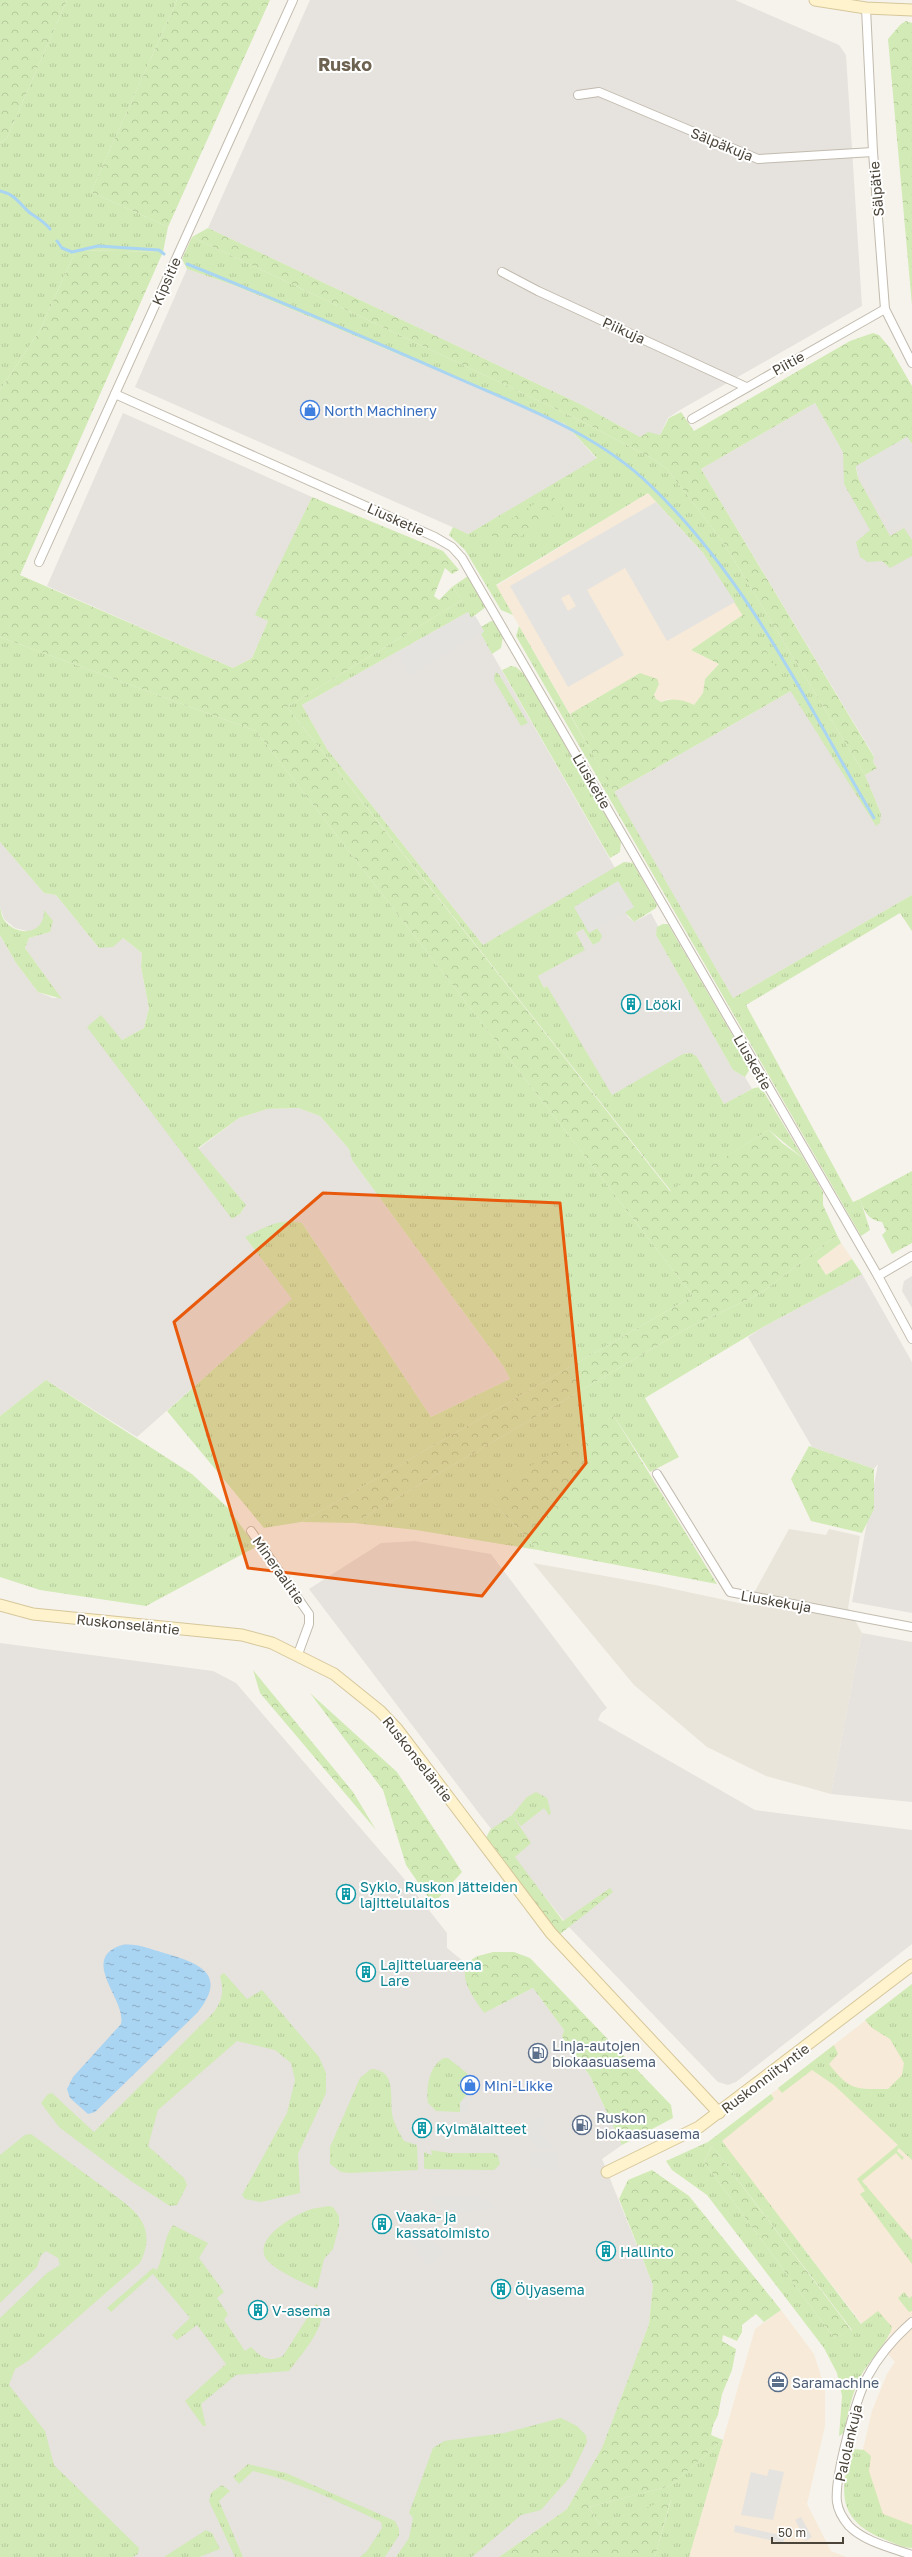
<svg xmlns="http://www.w3.org/2000/svg" width="912" height="2557" viewBox="0 0 912 2557" font-family="'Golos Text',sans-serif">
	<style>
		.residential { fill: #eae5da }
		.commercial { fill: #f7ead8 }
		.industrial { fill: #e6e2dd }
		.grass { fill: url(#grass-tufts); fill-rule: evenodd }
		.forest { fill: url(#forest-crowns) }
		.parking { fill: #e5e3e0; fill-rule: evenodd }
		.water { fill: url(#water-ripples) }
		.lines { fill: none; stroke-linecap: round; stroke-linejoin: round }
		.stream { stroke: #a9d4f2; stroke-width: 3 }
		.street-casing { stroke: #c2bbae; stroke-width: 10 }
		.secondary-casing { stroke: #d6c79b; stroke-width: 13 }
		.street { stroke: #fff; stroke-width: 8 }
		.secondary { stroke: #fff3cd; stroke-width: 11 }
		.marked { fill: #e8590c; fill-opacity: 0.2; stroke: #e8590c; stroke-width: 3; stroke-linejoin: round }
		.labels { text-anchor: middle; dominant-baseline: central; stroke-width: 4; stroke-linejoin: round; paint-order: stroke }
		.street-label { font-size: 14px; fill: #4b4439; stroke: #fff }
		.shop-label { font-size: 14px; fill: #366cbe; stroke: #fff; text-anchor: start }
		.culture-label { font-size: 14px; fill: #0d838f; stroke: #fff; text-anchor: start }
		.service-label { font-size: 14px; fill: #4e5e75; stroke: #fff; text-anchor: start }
		.district-label { font-size: 18px; font-weight: bold; fill: #6e6250; stroke: #fff }
	</style>
	<defs>
		<pattern id="grass-tufts" width="24" height="20" patternUnits="userSpaceOnUse"><rect width="24" height="20" fill="#d2eab5"/><path d="M3 7l-1-3M5 7V3M7 7l1-3M15 17l-1-3M17 17v-4M19 17l1-3" fill="none" stroke="#b6ca9c"/></pattern>
		<pattern id="forest-crowns" width="20" height="18" patternUnits="userSpaceOnUse"><rect width="20" height="18" fill="#d2eab5"/><path d="M2 6a3 3 0 1 1 6 0M12 15a3 3 0 1 1 6 0" fill="none" stroke="#b6ca9c"/></pattern>
		<pattern id="water-ripples" width="26" height="14" patternUnits="userSpaceOnUse"><rect width="26" height="14" fill="#a9d4f2"/><path d="M2 4q2-2 4 0t4 0M15 11q2-2 4 0t4 0" fill="none" stroke="#8caec5"/></pattern>
	</defs>
	<rect width="100%" height="100%" fill="#f6f3ec"/>
	<!-- residential -->
	<path class="residential" d="M789,1529l37,6 3,-6 31,7 -12,72 14,25 -31,161 -65,-18 -59,-29 -73,-62 -101,-122 122,22 98,21 2,-15z"/>
	<!-- commercial -->
	<g class="commercial">
		<path d="M648,493l55,60 41,61 -53,36 28,14 -14,15 -2,14 -9,12 -26,-6 -7,3 -5,-3 -2,-4 5,-11 -19,-11 -70,41 -74,-128z"/>
		<path d="M841,1243l11,16 -26,16 -9,-14z"/>
		<path d="M912,1984v554l-27,-11 -28,-53 15,-63 15,-37 8,-12 -14,-16 10,-12 -29,-10 -141,-183 53,-42 -3,-5z"/>
		<path d="M781,2310l33,44 11,35v37l-18,78 24,47 15,6h-157l66,-228z"/>
	</g>
	<!-- industrial -->
	<g class="industrial">
		<path d="M310,0h425l104,45 7,10 16,251 -182,104 -12,8 -8,17 -20,2 -60,-33 -372,-176z"/>
		<path d="M187,269l49,17 329,138 32,35 -129,75 -333,-147z"/>
		<path d="M815,403l43,74 -2,-11 56,-22v451l-179,103 -119,-206 177,-101 85,134 5,-11 -16,-39 12,-7 -4,-6 1,-6 -173,-287z"/>
		<path d="M123,413l189,84 -56,118 12,6 -16,37 -19,10 -186,-82z"/>
		<path d="M468,612l3,6 4,-2 9,15 -3,3 134,234 -132,77 -156,-196 -25,-44z"/>
		<path d="M0,842l44,51 12,2 43,53 24,-10 19,15 -1,14 8,41 -5,20 -22,12 -21,-24 131,203 8,-5 6,-9 -48,-56 41,-31 28,-9 31,-1 22,8 29,33 3,11 152,207 6,12 -79,38 -129,-194 -57,14 48,62 -156,138 -91,-57 -46,36v-481l16,28 22,29 15,6h8l-36,-50 4,-10 21,-6 -6,-21v8l-6,9 -7,4 -16,-4 -11,-9 -4,-12z"/>
		<path d="M618,881l10,36 6,5 17,-9 7,13 -2,9 77,135 12,7 7,12 -28,15 -27,-47 -10,-4 -75,42 -14,-20 -51,-89 -3,2 -6,-12 46,-26 -8,-17 7,-4 10,16 4,-17 -8,5z"/>
		<path d="M862,1274l50,88v251l-60,-11 26,-138 -4,5 -62,-22 -64,-110 15,-10z"/>
		<path d="M912,1276v32l-10,-17 2,-10z"/>
		<path d="M415,1541l76,13 116,154 -6,5 -3,7 157,90 157,20v114l-176,138 -8,3 -10,-3 -149,-155 -88,-111 -172,-227 72,-46z"/>
		<path d="M862,1633l50,9v160l-81,-8z"/>
		<path d="M0,1643l213,28 23,12 170,198 41,52v15l22,18 25,42 39,-20 31,42 -2,8 28,38 32,69 -20,14 51,126 -4,39 -47,125 -35,60 -68,48h-499z"/>
	</g>
	<!-- grass -->
	<g class="grass">
		<path d="M67,0h110l-86,192 77,35 -5,25 -87,-2 -36,80 -40,60v-247l7,-5z"/>
		<path d="M192,237l381,180 79,41 15,11 54,70 144,236 16,39 -1,9 -4,3 -173,-273 -55,-60 -152,92 17,30 -12,-5 -36,-60 -16,-15 4,-8 15,7 129,-76 -32,-34 -329,-138 -49,-17 -5,-10z"/>
		<path d="M468,576l18,31 -15,11 -3,-6 -166,93 25,44 156,196 141,-83 9,1 24,42 -1,3 -22,14 -9,-10 8,-5 -44,25 8,-4 5,8 -2,5 -7,4 -10,-16 -7,4 9,17 -47,26 6,12 3,-2 65,109 71,-41 8,-1 6,4 27,47 30,-16 7,-1 43,72 -35,-29 -98,61 -384,-484 175,-107 -10,-13z"/>
		<path d="M491,621h3l9,16 -2,11 -9,6 -11,-20 3,-3 -3,-4z"/>
		<path d="M519,626l214,372 179,-103v36l-12,-18 -154,92 107,197 7,-3 10,31 -9,6 -345,-600z"/>
		<path d="M0,637l256,94 437,565 -392,226 -37,6 -97,-117 125,-112 -47,-62c19,-9 36,-20 57,-14l129,194 79,-38 -6,-12 -152,-207 -3,-11 -29,-33 -22,-8 -31,1 -28,9 -41,30 48,57 -6,9 -8,5 -145,-192 14,-12 21,25 22,-12 5,-20 -8,-41 1,-14 -19,-15 -10,9 -14,1 -43,-53 -12,-2 -44,-51z"/>
		<path d="M511,666l5,1 8,7 97,167 -1,11 -10,6 -108,-188z"/>
		<path d="M495,673h3l30,50 -7,3 -27,-46z"/>
		<path d="M0,907c1,4 2,10 4,13 14,18 41,14 40,-10l9,11 -3,11 -21,6 -4,10 37,51 -24,-7 -22,-29 -16,-28z"/>
		<path d="M663,924h5l83,143 -6,10 -12,-7 -77,-135 1,-8z"/>
		<path d="M837,1235l4,8 -24,18 9,14 26,-16 10,15 -99,53 -118,71 34,59 -29,15 -36,-56 -124,83 48,51 -122,-20 -62,-7 330,-193 77,-37z"/>
		<path d="M46,1380l146,94 36,34 27,37 -1,3 -108,58 -106,-16 -40,-13v-161z"/>
		<path d="M536,1792l11,6 4,15 -2,2 -5,-7 -23,18 -9,-11 15,-18z"/>
		<path d="M224,1973l23,26 15,-9 57,67 7,16v20l-28,61 2,39 -39,9 -16,-3 -3,-4 45,-82 8,-33 -4,-17 -16,-13 -38,-9 -79,69 -10,36 36,32 3,7 -10,20 -7,1 -39,-25 -72,-54 -18,-24 7,-9 4,-1 42,39 120,-120c9,-13 10,-21 6,-36z"/>
		<path d="M912,1984v176l-13,-12 -2,3 7,7 -2,2 -6,-7 -34,28 50,59v24l-52,-70 5,-3 -8,-12 41,-34 -64,-60 -22,-15 -30,23 -4,-5 56,-43 4,9 -9,10c21,27 26,25 59,25l14,-14 2,-12 -14,-24 -18,-11 -7,-8z"/>
		<path d="M444,2058h4l20,16 -9,9 10,9 -9,11v9l-24,-1 -8,-8c-2,-15 1,-38 16,-45z"/>
		<path d="M371,2069c28,1 17,32 22,49 2,7 7,16 11,23l13,4 1,25 -68,3 -9,-1 -11,-8v-17l30,-69z"/>
		<path d="M771,2094l3,5 -52,42 139,183 17,-13 14,16c-3,14 -22,33 -30,47 -10,18 -14,39 -18,59l-5,3 3,-40 -5,-23 -13,-25 -117,-153 -35,-25 -6,-9 42,-19zM712,2146l140,184 -1,1 -17,7 -130,-176z"/>
		<path d="M31,2134l94,69c21,17 28,34 15,60l-112,98 -13,8 -6,16 36,46 9,34 85,83 -1,6 -5,3h-133v-239l47,-45 13,-8 -2,-7 -12,-7 -5,4 -4,12 -37,36v-148l25,-20z"/>
		<path d="M431,2150l18,3h45l4,3 2,8 -6,6 -68,-1 -2,-1v-16l8,3z"/>
		<path d="M328,2206l5,1 6,9v10l-6,23 -9,10 -7,30c-11,-5 -46,-20 -52,-32 -9,-19 25,-39 39,-45 7,-4 16,-4 24,-6z"/>
		<path d="M173,2225l35,18 -9,15 25,34 -7,6 11,16 -4,6 21,31 6,-4c10,10 18,16 32,9l33,-52c19,14 -17,53 -27,67l-53,4 -35,29 5,22h-3l-18,-25 41,-37 -29,-39 -20,15 -5,-5 18,-17 -37,-44 -42,38 -4,-4 46,-40 4,2c8,-18 6,-31 16,-45z"/>
		<path d="M904,2292l5,6 3,-2v15l-3,1 -11,-14z"/>
		<path d="M561,2418l16,8 9,9 1,7 -17,35 -29,33 -20,5 -49,42h-76l13,-19 4,-20 -4,-5 24,-65 11,-7 60,-8z"/>
		<path d="M723,2440l-34,117h-34l16,-57 -72,24 -10,-17 81,-21z"/>
		<path d="M855,2449l9,1 7,6 -2,15 14,43 29,11v23c-9,0 -18,-5 -26,-8 -36,-14 -48,-34 -39,-72 1,-7 1,-15 8,-19z"/>
		<path d="M248,2464l38,9 109,48 4,8v6l-14,22h-25l7,-6 15,-23 -1,-6c-42,-20 -82,-40 -128,-51l-14,13 -6,-7z"/>
		<path d="M222,2485l8,6 -11,10 24,56h-8l-26,-56 2,-8z"/>
		<path d="M206,2530l6,3 8,16 -21,8h-35z"/>
	</g>
	<!-- forest -->
	<g class="forest">
		<path d="M0,0h67l-60,138 -7,5z"/>
		<path d="M177,0h93l-102,227 -77,-35z"/>
		<path d="M906,21l6,2v282l-24,-266 12,-14z"/>
		<path d="M208,228l372,176 60,33 8,-5 12,3 9,-17 12,-6 13,19 156,-90 23,-8 6,2 11,13 22,38v58l-5,-7 -51,30 2,11 32,58 14,-8 8,12v16l-22,12 -8,-7 -14,1 -8,-5 -4,-15 14,-12 -26,-46 -1,-32 -28,-49 -114,66 173,288 -1,5 4,6 -12,7 -144,-236 -54,-70 -15,-11 -79,-41 -381,-180z"/>
		<path d="M76,250l87,2 -143,323 213,93 19,-10 16,-37 -13,-6 57,-118 131,54 16,19 -7,4 -7,-6 -11,28 5,4 13,-13 10,13 -175,107 383,484 99,-61 13,13 22,16 19,33v13l14,30 -76,58 -77,37 -330,193 -53,-1 392,-226 -437,-565 -256,-94v-247l40,-60z"/>
		<path d="M545,497h8l12,12 -55,34 -10,-1 -9,-7 4,-6z"/>
		<path d="M744,614l47,77 -177,101 -44,-78 70,-41 17,6 2,5 -5,11 2,4 5,3c12,-5 23,-2 33,3l9,-12 2,-14 14,-15 -28,-14z"/>
		<path d="M912,1171v72l-20,11 -10,-19 4,-4 -4,-9c-14,-2 -18,-11 -22,-23z"/>
		<path d="M614,1416l103,168 -179,-34 -48,-51 15,-18z"/>
		<path d="M809,1446l65,23v40l-12,24 -51,-12 -20,-42z"/>
		<path d="M253,1670l100,122 23,38 -116,-137z"/>
		<path d="M310,1693l87,79 65,100 -29,32 -27,-39 -23,-75z"/>
		<path d="M512,1815l19,28 -16,14 48,64 47,-33 3,4 -54,43 -73,-97 4,-8z"/>
		<path d="M493,1952h21l16,6 141,147 2,13 -51,27 -32,-69 -28,-39 2,-7 -31,-42 -49,25c-9,-14 -32,-41 -10,-55 5,-3 13,-4 19,-6z"/>
		<path d="M712,2146l140,185 -18,7 -130,-176z"/>
		<path d="M652,2170l37,26 92,114 -17,12 -8,-8 -14,11v7l-5,9 -14,-6 -1,6 14,8 -4,21 -10,24 -4,21 -5,10 -2,10 12,5 -53,46 -81,21 10,17 72,-25 -16,58h-156l68,-48 35,-61 47,-124 4,-39 -34,-86 9,-19z"/>
	</g>
	<!-- parking -->
	<g class="parking">
		<path d="M907,437l5,7v74l-20,12 -36,-64z"/>
		<path d="M656,502l47,51 32,49 -68,39 -42,-73 -38,22 37,65 -56,32 -58,-101zM569,594l7,12 -8,5 -7,-13z"/>
		<path d="M468,612l3,6 4,-2 9,15 -74,45 -13,-23z"/>
		<path d="M618,881l16,26 -45,26 -15,-26z"/>
		<path d="M469,2092l5,5 -6,7v9l-8,-1v-9z"/>
		<path d="M546,2115l-5,19 14,16 -17,-1 -11,-11 4,-18z"/>
		<path d="M530,2151l29,1v18l-29,-1z"/>
		<path d="M479,2195l18,13 -50,6 -18,-12v-5z"/>
		<path d="M426,2228l19,25 -18,13 -19,-25z"/>
		<path d="M769,2469l15,3 -11,48 -32,-5 10,-43 16,4z"/>
		<path d="M801,2517l11,20 -6,4 -11,-21z"/>
		<path d="M735,2525l50,11 -2,7 -49,-11z"/>
	</g>
	<!-- water -->
	<path class="water" d="M122,1945c14,-2 28,4 42,8 35,10 65,21 33,60l-102,99 -7,2 -18,-16 -3,-9 6,-12 48,-53c6,-24 -43,-65 1,-79z"/>
	<g class="lines">
		<!-- stream -->
		<g class="stream">
			<path d="M0,191c17,4 18,12 30,22 8,5 15,9 20,16"/>
			<path d="M57,241l5,7 10,4 26,-6 61,4 5,4"/>
			<path d="M187,264c90,36 179,74 268,113 68,30 142,56 196,109 97,93 156,218 223,332"/>
		</g>
		<defs>
			<g id="street">
				<path d="M866,8l7,144 12,157 27,54"/>
				<path d="M578,95l21,-3 159,67 115,-7"/>
				<path d="M502,272l36,19 208,96"/>
				<path d="M115,394l320,143 17,10 10,11 416,718 34,63"/>
				<path d="M692,419l193,-110"/>
				<path d="M39,562l254,-562"/>
				<path d="M878,1276l34,-20"/>
				<path d="M657,1474l73,118 182,35"/>
				<path d="M251,1531l58,83v10l-11,30"/>
				<path d="M912,2322c-18,16 -33,33 -44,54 -12,21 -34,103 -31,126 1,8 7,18 12,24 16,16 43,22 63,29"/>
			</g>
			<g id="secondary">
				<path d="M815,0l51,8 46,2"/>
				<path d="M0,1605l33,9 209,21 30,8 62,31 46,37 17,18 154,204 168,180"/>
				<path d="M607,2172l92,-45 213,-162"/>
			</g>
		</defs>
		<!-- street casing -->
		<use href="#street" class="street-casing"/>
		<!-- secondary casing -->
		<use href="#secondary" class="secondary-casing"/>
		<!-- street -->
		<use href="#street" class="street"/>
		<!-- secondary -->
		<use href="#secondary" class="secondary"/>
	</g>
	<!-- marked area -->
	<path class="marked" d="M323,1193l237,10 26,260 -104,133 -234,-28 -74,-246z"/>
	<!-- icons -->
	<defs>
		<symbol id="shop-ring" viewBox="-11 -11 22 22"><circle r="9.5" fill="#fff" stroke="#3f7fe0" stroke-width="1.5"/><path d="M-5-2.5h2.3a2.7 3.5 0 0 1 5.4 0H5L5.5 6h-11ZM-1.5-2.5h3a1.5 2.3 0 0 0-3 0Z" fill="#3f7fe0"/></symbol>
		<symbol id="building-ring" viewBox="-11 -11 22 22"><circle r="9.5" fill="#fff" stroke="#0f9aa8" stroke-width="1.5"/><path d="M-4-6H4V6H1V3H-1V6H-4ZM-2.5-4.3h1.7v1.8h-1.7ZM.8-4.3h1.7v1.8H.8ZM-2.5-1h1.7V.8h-1.7ZM.8-1h1.7V.8H.8Z" fill="#0f9aa8"/></symbol>
		<symbol id="fuel-ring" viewBox="-11 -11 22 22"><circle r="9.5" fill="#fff" stroke="#5c6f8a" stroke-width="1.5"/><path d="M-5.5-6h7V0h2V4h1.3V-2.5L3-4.5l.8-.8L6-3V5H2.5V1h-1V6h-7ZM-4.2-4.7v3.2H.2V-4.7Z" fill="#5c6f8a"/></symbol>
		<symbol id="office-ring" viewBox="-11 -11 22 22"><circle r="9.5" fill="#fff" stroke="#5c6f8a" stroke-width="1.5"/><path d="M-6-3h4V-5.5h4V-3h4V5H-6ZM-1-4.5V-3h2v-1.5ZM-6 0V1H6V0Z" fill="#5c6f8a"/></symbol>
	</defs>
	<g fill-rule="evenodd">
		<use href="#shop-ring" x="299" y="399" width="22" height="22"/>
		<use href="#building-ring" x="620" y="993" width="22" height="22"/>
		<use href="#building-ring" x="335" y="1883" width="22" height="22"/>
		<use href="#building-ring" x="355" y="1961" width="22" height="22"/>
		<use href="#fuel-ring" x="527" y="2042" width="22" height="22"/>
		<use href="#shop-ring" x="459" y="2074" width="22" height="22"/>
		<use href="#fuel-ring" x="571" y="2114" width="22" height="22"/>
		<use href="#building-ring" x="411" y="2117" width="22" height="22"/>
		<use href="#building-ring" x="371" y="2213" width="22" height="22"/>
		<use href="#building-ring" x="595" y="2240" width="22" height="22"/>
		<use href="#building-ring" x="490" y="2278" width="22" height="22"/>
		<use href="#building-ring" x="247" y="2299" width="22" height="22"/>
		<use href="#office-ring" x="767" y="2371" width="22" height="22"/>
	</g>
	<g class="labels">
		<!-- street labels -->
		<g class="street-label">
			<text transform="translate(722 144) rotate(22)">Sälpäkuja</text>
			<text transform="translate(876 189) rotate(-95)">Sälpätie</text>
			<text transform="translate(166 281) rotate(-66)">Kipsitie</text>
			<text transform="translate(624 330) rotate(24)">Piikuja</text>
			<text transform="translate(788 363) rotate(-29)">Piitie</text>
			<text transform="translate(396 519) rotate(24)">Liusketie</text>
			<text transform="translate(592 781) rotate(60)">Liusketie</text>
			<text transform="translate(753 1062) rotate(60)">Liusketie</text>
			<text transform="translate(279 1570) rotate(55)">Mineraalitie</text>
			<text transform="translate(776 1601) rotate(10)">Liuskekuja</text>
			<text transform="translate(128 1624) rotate(6)">Ruskonseläntie</text>
			<text transform="translate(418 1759) rotate(52)">Ruskonseläntie</text>
			<text transform="translate(765 2078) rotate(-37)">Ruskonniityntie</text>
			<text transform="translate(848 2443) rotate(-77)">Palolankuja</text>
		</g>
		<!-- shop labels -->
		<g class="shop-label">
			<text x="324" y="410">North Machinery</text>
			<text x="484" y="2085">Mini-Likke</text>
		</g>
		<!-- culture labels -->
		<g class="culture-label">
			<text x="645" y="1004">Lööki</text>
			<text x="360" y="1886">Syklo, Ruskon jätteiden<tspan x="360" dy="16">lajittelulaitos</tspan></text>
			<text x="380" y="1964">Lajitteluareena<tspan x="380" dy="16">Lare</tspan></text>
			<text x="436" y="2128">Kylmälaitteet</text>
			<text x="396" y="2216">Vaaka- ja<tspan x="396" dy="16">kassatoimisto</tspan></text>
			<text x="620" y="2251">Hallinto</text>
			<text x="515" y="2289">Öljyasema</text>
			<text x="272" y="2310">V-asema</text>
		</g>
		<!-- service labels -->
		<g class="service-label">
			<text x="552" y="2045">Linja-autojen<tspan x="552" dy="16">biokaasuasema</tspan></text>
			<text x="596" y="2117">Ruskon<tspan x="596" dy="16">biokaasuasema</tspan></text>
			<text x="792" y="2382">Saramachine</text>
		</g>
		<!-- district labels -->
		<g class="district-label">
			<text x="345" y="64">Rusko</text>
		</g>
	</g>
	<!-- scale -->
	<path d="M772 2537v6h71v-6" fill="none" stroke="#4b4439" stroke-width="2"/>
	<text x="778" y="2537" font-size="12" fill="#4b4439" stroke="#ffffff" stroke-width="3" paint-order="stroke">50 m</text>
</svg>
